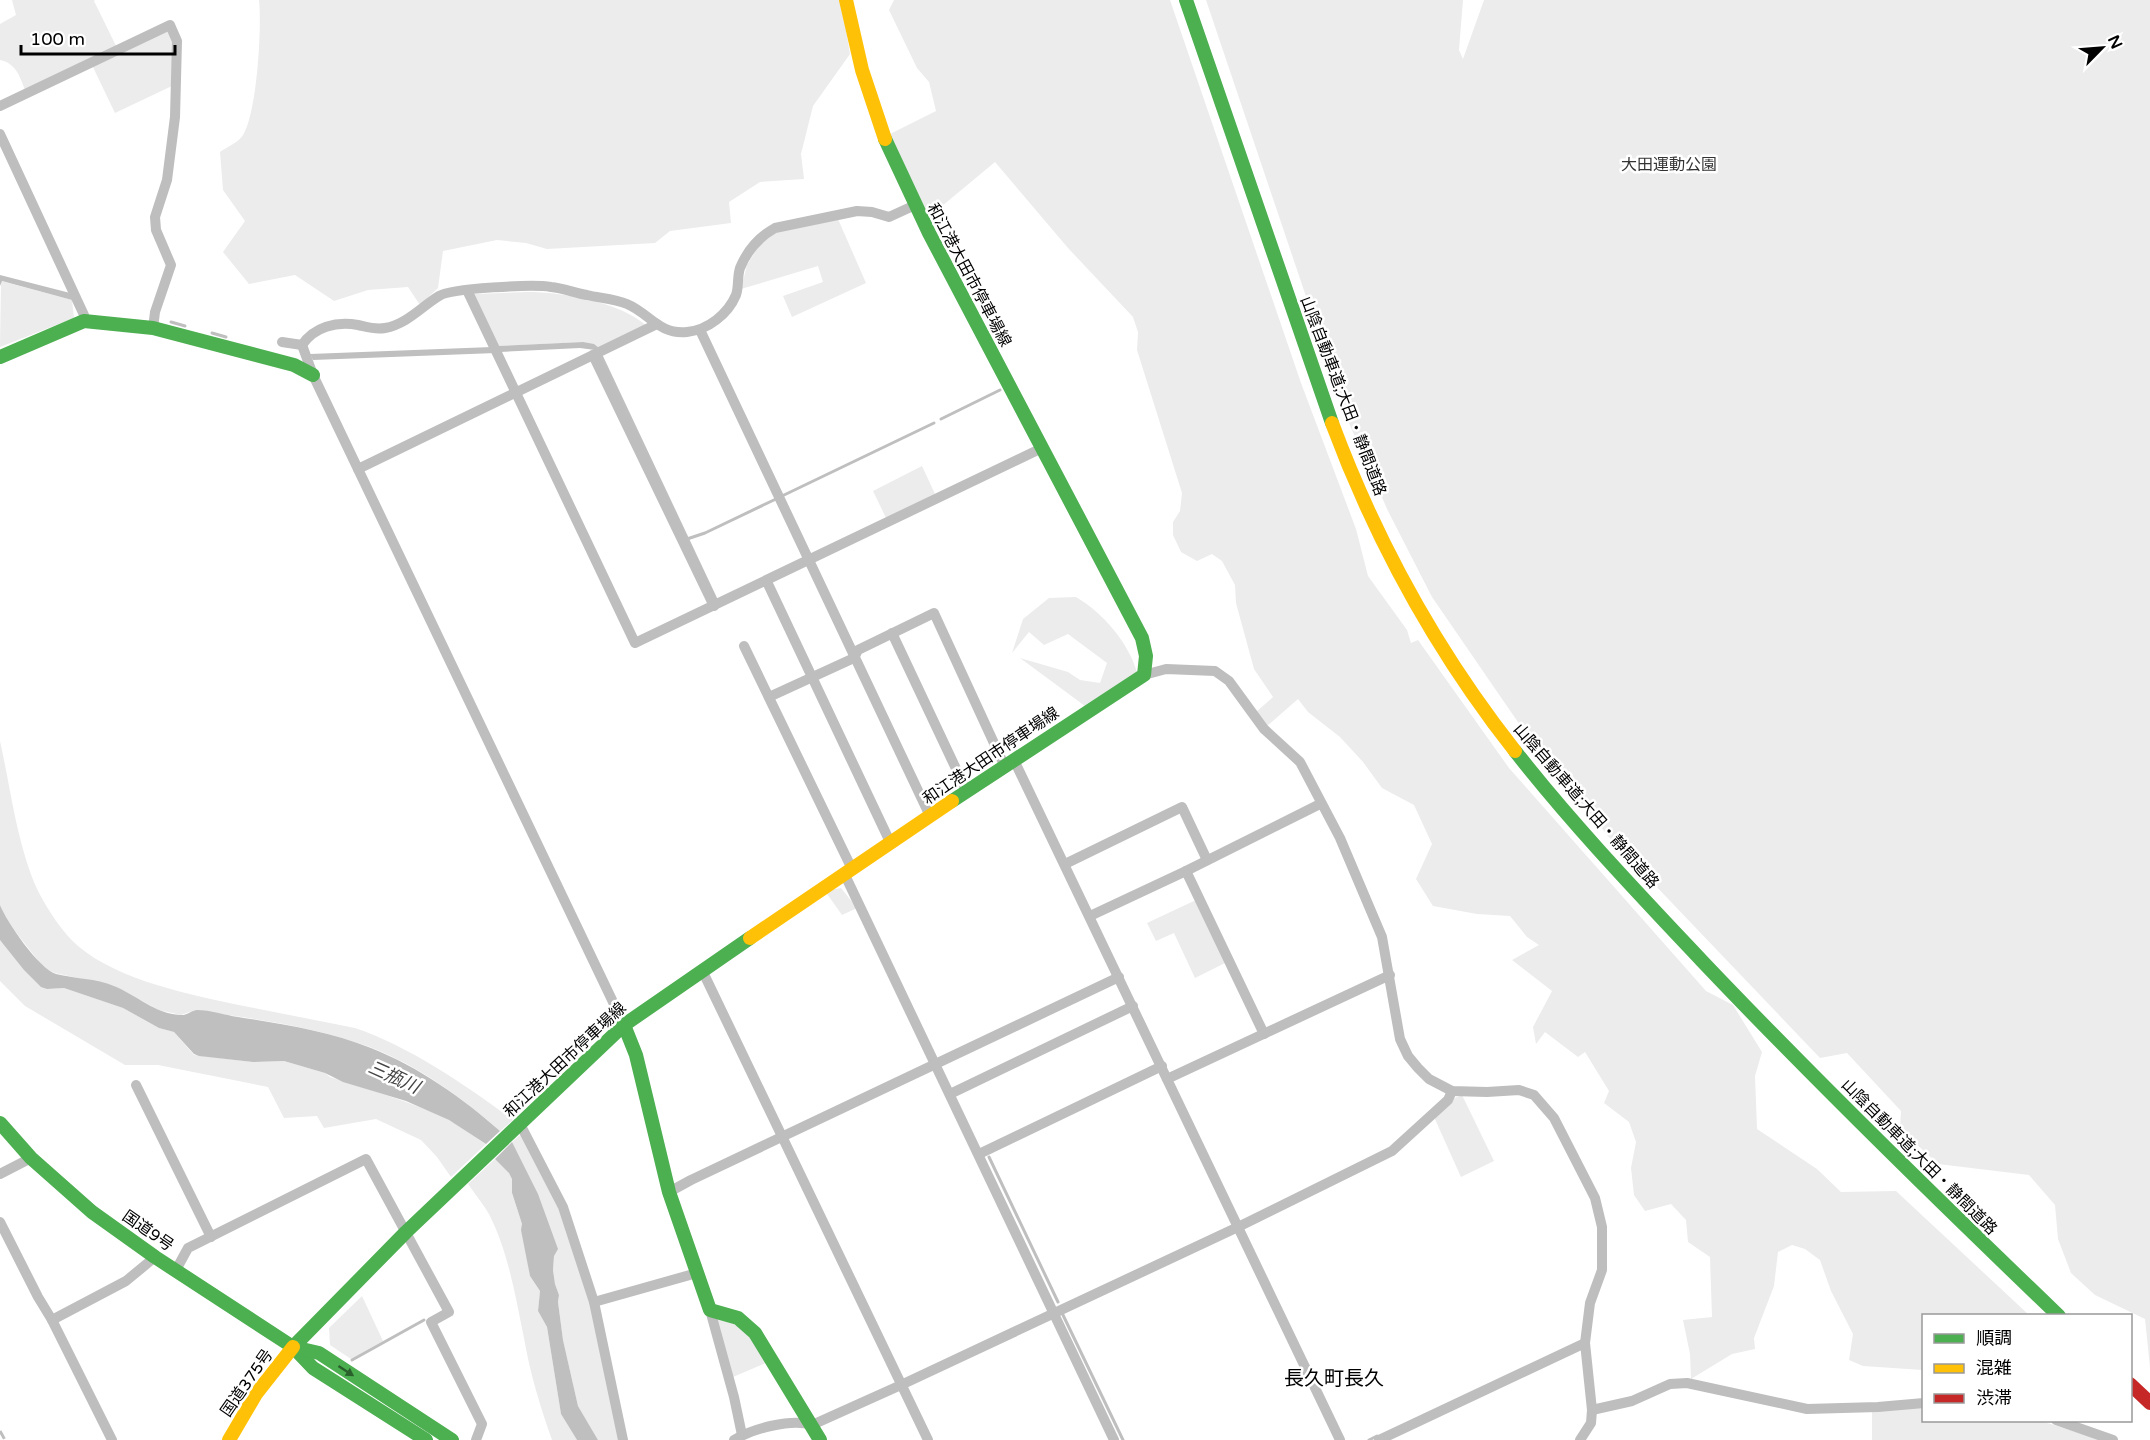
<svg xmlns="http://www.w3.org/2000/svg" width="2150" height="1440" viewBox="0 0 2150 1440" font-family="'Varela Round','Noto Sans JP',sans-serif">
	<style>
		.green { fill: #ececec }
		.water { fill: #bfbfbf }
		.lines { fill: none; stroke-linecap: round; stroke-linejoin: round }
		.stream { stroke: #bfbfbf; stroke-width: 3 }
		.street { stroke: #bebebe; stroke-width: 10 }
		.fast { stroke: #4caf50; stroke-width: 14 }
		.slow { stroke: #ffc107; stroke-width: 14 }
		.jam { stroke: #c62828; stroke-width: 14 }
		.rail { stroke: #bebebe; stroke-width: 3; stroke-dasharray: 9 3 1.5 3; stroke-linecap: butt }
		.oneway { fill: #2a602c }
		.labels { text-anchor: middle; dominant-baseline: central; stroke-width: 5; stroke-linejoin: round; paint-order: stroke }
		.park-label { font-size: 16px; fill: #333; stroke: #fff }
		.street-label { font-size: 16px; fill: #000; stroke: #fff }
		.water-label { font-size: 18px; font-style: italic; fill: #444; stroke: #fff }
		.quarter-label { font-size: 20px; fill: #000; stroke: #fff }
	</style>
	<rect width="100%" height="100%" fill="#fff"/>
	<!-- green -->
	<g class="green">
		<path d="M12,0h83l-1,1 23,47 -92,42c-5,-13 -9,-27 -25,-30v-36l16,-9z"/>
		<path d="M259,0h582l9,54 -37,52 -12,48 3,25 -44,3 -31,20 2,21 -61,8 -15,12 -108,6 -21,-6 -29,-3 -54,11 -5,37 -18,17 -12,-18 -40,3 -34,11 -39,-26 -46,9 -26,-32 22,-31 -22,-31 -3,-38c7,-5 19,-10 23,-17 14,-22 19,-108 16,-135z"/>
		<path d="M894,0h276l131,383 55,146 12,47 39,54 4,13 7,-3 91,128 197,223 27,14 29,47 -7,24 2,53 60,40 24,23 55,-1 133,124 -105,1 -1,54 -60,-4 -14,-6 4,-26 -22,-43 -11,-31 -15,-11 -13,-4 -14,7 -4,34 -20,52 1,11 -23,5 -41,25 -1,-25 -7,-34 29,-3 -2,-60 -22,-15 -2,-22 -15,-16 -26,7 -11,-16 -3,-27 5,-26 -7,-20 -25,-19 5,-12 -24,-39 -7,5 -33,-25 -9,12 -3,-17 19,-36 -40,-31 27,-15 -12,-8 -17,-21 -33,-2 -44,-8 -17,-27 16,-35 -18,-39 -32,-17 -19,-26 -23,-25 -32,-25 -10,-13 -31,27 -11,-14 17,-15 -19,-28 -18,-66 -1,-18 -13,-24 -10,-7 -15,7 -16,-9 -8,-17v-13l7,-11 2,-18 -45,-143 1,-18 -5,-15 -65,-69 -73,-86 -65,54h-5l-35,-82 46,-23 -7,-29 -12,-14 -28,-58z"/>
		<path d="M1206,0h257l-4,50 4,9 21,-59h666v1367l-5,-48 -50,-24 -24,-22 -13,-34 -3,-34 -26,-30 -91,-11 -38,-35 1,-18 -54,-58 -27,5 -212,-222 -86,-108 -90,-131 -44,-86 -40,-90z"/>
		<path d="M166,29l8,9v47l-59,28 -23,-48z"/>
		<path d="M838,219l28,64 -74,34 -9,-21 40,-14 -5,-16 -77,23 6,-24 13,-21 9,-10z"/>
		<path d="M1,281l71,19 2,18 -74,29z"/>
		<path d="M527,292c36,0 93,10 120,34l-48,22 -16,-6 -86,4 -23,-52z"/>
		<path d="M922,466l13,28 -48,26 -14,-29z"/>
		<path d="M1076,597c27,16 52,45 61,75l-52,34 -65,-48 48,14 12,8 20,3 7,-20 -39,-29 -24,11 -15,-13 -17,21 11,-34 26,-21z"/>
		<path d="M0,741c11,49 17,104 38,150 10,19 24,41 40,55 41,35 114,49 166,60 37,7 74,15 111,22 54,18 112,58 158,92l-13,11c-39,-34 -81,-65 -130,-84 -56,-21 -116,-28 -175,-37l-14,5 -22,-5 -45,-24 -59,-13 -11,-5 -30,-38 -10,-15 -4,-10z"/>
		<path d="M841,888l16,20 -15,7 -17,-24z"/>
		<path d="M1196,900l29,63 -30,15 -21,-45 -18,8 -9,-18z"/>
		<path d="M0,940l47,49 17,-1 59,20 36,20 15,4 20,23 59,7 31,-1 41,12 5,4c39,13 80,24 117,42 14,7 26,17 39,25l-35,33 -14,-20 -16,-17 -45,-21 -52,9 -7,-12 -33,2 -16,-31 -110,-22h-33l-100,-59 -25,-25z"/>
		<path d="M1462,1095l32,66 -33,16 -27,-60 21,-19z"/>
		<path d="M520,1135l45,86 21,63 34,156h-22l-20,-34 -15,-66 -5,-38 1,-7 -4,-11 -2,-14 1,-14 -42,-114z"/>
		<path d="M495,1159l14,13 3,7v15l10,30 8,52 10,15 -2,20 9,16 14,87 16,26h-25c-12,-34 -22,-67 -28,-102 -9,-43 -15,-84 -35,-124 -6,-10 -14,-20 -21,-30z"/>
		<path d="M362,1296l21,45 -32,18 -21,-14 -1,-17z"/>
		<path d="M716,1317l30,12 20,34 -33,14z"/>
		<path d="M1923,1406l1,14 117,1 61,19h-230v-30z"/>
	</g>
	<!-- water -->
	<g class="water">
		<path d="M0,275l74,19 -2,6 -70,-19 -2,5z"/>
		<path d="M583,342l11,2 5,4 -4,2 -15,-2 -80,4 -3,-6z"/>
		<path d="M492,347l4,6 -183,7 -3,-6z"/>
		<path d="M602,354l116,246 -5,-1 -116,-243z"/>
		<path d="M0,905c6,16 39,64 56,69 19,5 40,4 58,12 22,9 42,28 66,29 7,1 12,-5 17,-5 13,0 28,5 41,7 44,7 90,14 133,31 48,19 90,49 129,83l-14,13 -37,-24 -43,-19 -63,-19 -18,-9 -41,-12 -31,1 -54,-6 -5,-2 -20,-22 -15,-4 -36,-20 -59,-20 -17,1 -6,-2 -17,-17 -24,-30z"/>
		<path d="M512,1142l26,52 20,55 -4,7 -1,14 2,14 4,11 -1,7 5,38 15,66 20,34h-21l-16,-26 -14,-87 -9,-16 2,-20 -10,-15 -9,-46 1,-6 -10,-31v-14l-3,-6 -14,-14z"/>
	</g>
	<g class="lines">
		<!-- stream -->
		<g class="stream">
			<path d="M171,322l14,4"/>
			<path d="M212,333l14,4"/>
			<path d="M941,419l59,-29"/>
			<path d="M782,496l152,-73"/>
			<path d="M687,539l18,-6 71,-34"/>
			<path d="M989,1157l69,145"/>
			<path d="M1063,1315l60,125"/>
			<path d="M352,1360l72,-40"/>
			<path d="M1369,1440l8,-4"/>
		</g>
		<!-- street -->
		<g class="street">
			<path d="M0,106l170,-81 7,16 -2,76 -8,63 -12,37 1,13 15,35 -16,47 -2,16"/>
			<path d="M0,134l84,181v6"/>
			<path d="M467,290l168,353 407,-195"/>
			<path d="M700,330l230,486"/>
			<path d="M282,342l20,3"/>
			<path d="M302,345l11,30 311,650"/>
			<path d="M302,345c12,-18 34,-24 56,-20 9,2 17,5 27,3 22,-4 36,-21 54,-32 12,-8 95,-12 112,-9 12,1 24,6 36,8 13,3 28,4 40,9 22,9 32,31 60,28 21,-2 41,-18 49,-37 3,-8 1,-18 4,-27 7,-17 19,-31 35,-40l82,-17 15,1 17,5 24,-11"/>
			<path d="M593,355l121,251"/>
			<path d="M358,469l299,-145"/>
			<path d="M768,584l123,260"/>
			<path d="M892,633l75,159"/>
			<path d="M744,646l108,223"/>
			<path d="M1144,675l22,-6 49,2 14,10 35,48 36,33 40,76 42,99 18,102 8,17 10,12 11,11 23,12 35,1 32,-2 15,5 20,23 41,80 7,29v43l-12,33 -5,40 7,67 -1,13 -11,17"/>
			<path d="M769,697l85,-39 4,-8 76,-37 71,154"/>
			<path d="M1014,760l326,680"/>
			<path d="M1065,864l117,-57 25,53"/>
			<path d="M1186,871l134,-67"/>
			<path d="M844,873l270,567"/>
			<path d="M1090,916l96,-45 78,163"/>
			<path d="M702,970l226,470"/>
			<path d="M1167,1079l223,-104"/>
			<path d="M136,1085l75,152"/>
			<path d="M950,1094l183,-88"/>
			<path d="M520,1124l43,83 31,95 29,138"/>
			<path d="M979,1154l183,-88"/>
			<path d="M0,1174l31,-16"/>
			<path d="M669,1192l22,-12 428,-203"/>
			<path d="M0,1222l38,75 14,23 60,120"/>
			<path d="M176,1270l12,-22 178,-89 83,153 -18,10 51,102 -6,16"/>
			<path d="M594,1302l103,-29"/>
			<path d="M710,1310l24,87 8,38"/>
			<path d="M52,1320l74,-39 29,-24"/>
			<path d="M1592,1410l40,-9 38,-17 17,-1 120,26 71,-2 46,-4"/>
			<path d="M2056,1420l57,20"/>
			<path d="M734,1440c18,-11 57,-22 78,-15l89,-40 337,-158 154,-76 56,-51 4,-9"/>
			<path d="M1379,1440l206,-97"/>
		</g>
		<!-- fast -->
		<g class="fast">
			<path d="M1186,0l146,423"/>
			<path d="M885,139l44,94 213,405 4,18 -2,19 -192,126"/>
			<path d="M0,357l84,-36 69,7 141,37 19,10"/>
			<path d="M1515,751c58,74 123,142 187,210 116,122 236,239 357,355"/>
			<path d="M624,1025l12,30 33,137 41,118 28,8 17,15 65,107"/>
			<path d="M0,1123l31,35 61,54 63,45 138,90 20,21 113,72"/>
			<path d="M293,1347l113,-115 218,-207 126,-87"/>
			<path d="M293,1347l26,6 133,87"/>
		</g>
		<!-- slow -->
		<g class="slow">
			<path d="M846,0l16,70 23,69"/>
			<path d="M1332,423c44,118 105,229 183,328"/>
			<path d="M750,938l202,-137"/>
			<path d="M229,1440l27,-46 37,-47"/>
		</g>
		<!-- jam -->
		<path class="jam" d="M2130,1384l20,19"/>
		<!-- rail -->
		<path class="rail" d="M0,1431l5,9"/>
	</g>
	<!-- one-way arrows -->
	<defs><path id="oneway-solid" d="M-6-.8H1V-3.2L6.5 0L1 3.2V.8H-6Z" transform="scale(1.5)"/></defs>
	<use class="oneway" href="#oneway-solid" transform="translate(346 1371) rotate(33)"/>
	<g class="labels">
		<!-- park labels -->
		<g class="park-label">
			<text x="1669" y="165">大田運動公園</text>
		</g>
		<!-- street labels -->
		<g class="street-label">
			<text transform="translate(969 275) rotate(62)">和江港大田市停車場線</text>
			<text transform="translate(1343 396) rotate(69)">山陰自動車道;大田・静間道路</text>
			<text transform="translate(991 756) rotate(-34)">和江港大田市停車場線</text>
			<text transform="translate(1586 806) rotate(49)">山陰自動車道;大田・静間道路</text>
			<text transform="translate(565 1060) rotate(-43)">和江港大田市停車場線</text>
			<text transform="translate(1919 1157) rotate(45)">山陰自動車道;大田・静間道路</text>
			<text transform="translate(148 1231) rotate(35)">国道9号</text>
			<text transform="translate(247 1383) rotate(-55)">国道375号</text>
		</g>
		<!-- water labels -->
		<g class="water-label">
			<text transform="translate(394 1077) rotate(24)">三瓶川</text>
		</g>
		<!-- quarter labels -->
		<g class="quarter-label">
			<text x="1334" y="1379">長久町長久</text>
		</g>
	</g>
	<!-- legend -->
	<rect x="1922" y="1314" width="210" height="108" fill="#ffffff" stroke="#999999" stroke-width="1.5"/>
	<rect x="1934" y="1334" width="30" height="9" fill="#4caf50" stroke="#999999" stroke-width="1.5"/>
	<text x="1976" y="1344" font-size="18" fill="#000000">順調</text>
	<rect x="1934" y="1364" width="30" height="9" fill="#ffc107" stroke="#999999" stroke-width="1.5"/>
	<text x="1976" y="1374" font-size="18" fill="#000000">混雑</text>
	<rect x="1934" y="1394" width="30" height="9" fill="#c62828" stroke="#999999" stroke-width="1.5"/>
	<text x="1976" y="1404" font-size="18" fill="#000000">渋滞</text>
	<!-- north arrow -->
	<g transform="translate(2102 48) rotate(65)" stroke="#ffffff" stroke-width="4.5" paint-order="stroke">
	<path d="M0-4.5L10 22L0 15L-10 22Z" fill="#000000"/>
	<text y="-9" font-size="16" font-weight="bold" text-anchor="middle" fill="#000000">N</text>
	</g>
	<!-- scale -->
	<path d="M21 45v9h154v-9" fill="none" stroke="#000000" stroke-width="3"/>
	<text x="30" y="45" font-size="18" fill="#000000" stroke="#ffffff" stroke-width="4.5" paint-order="stroke">100 m</text>
</svg>
